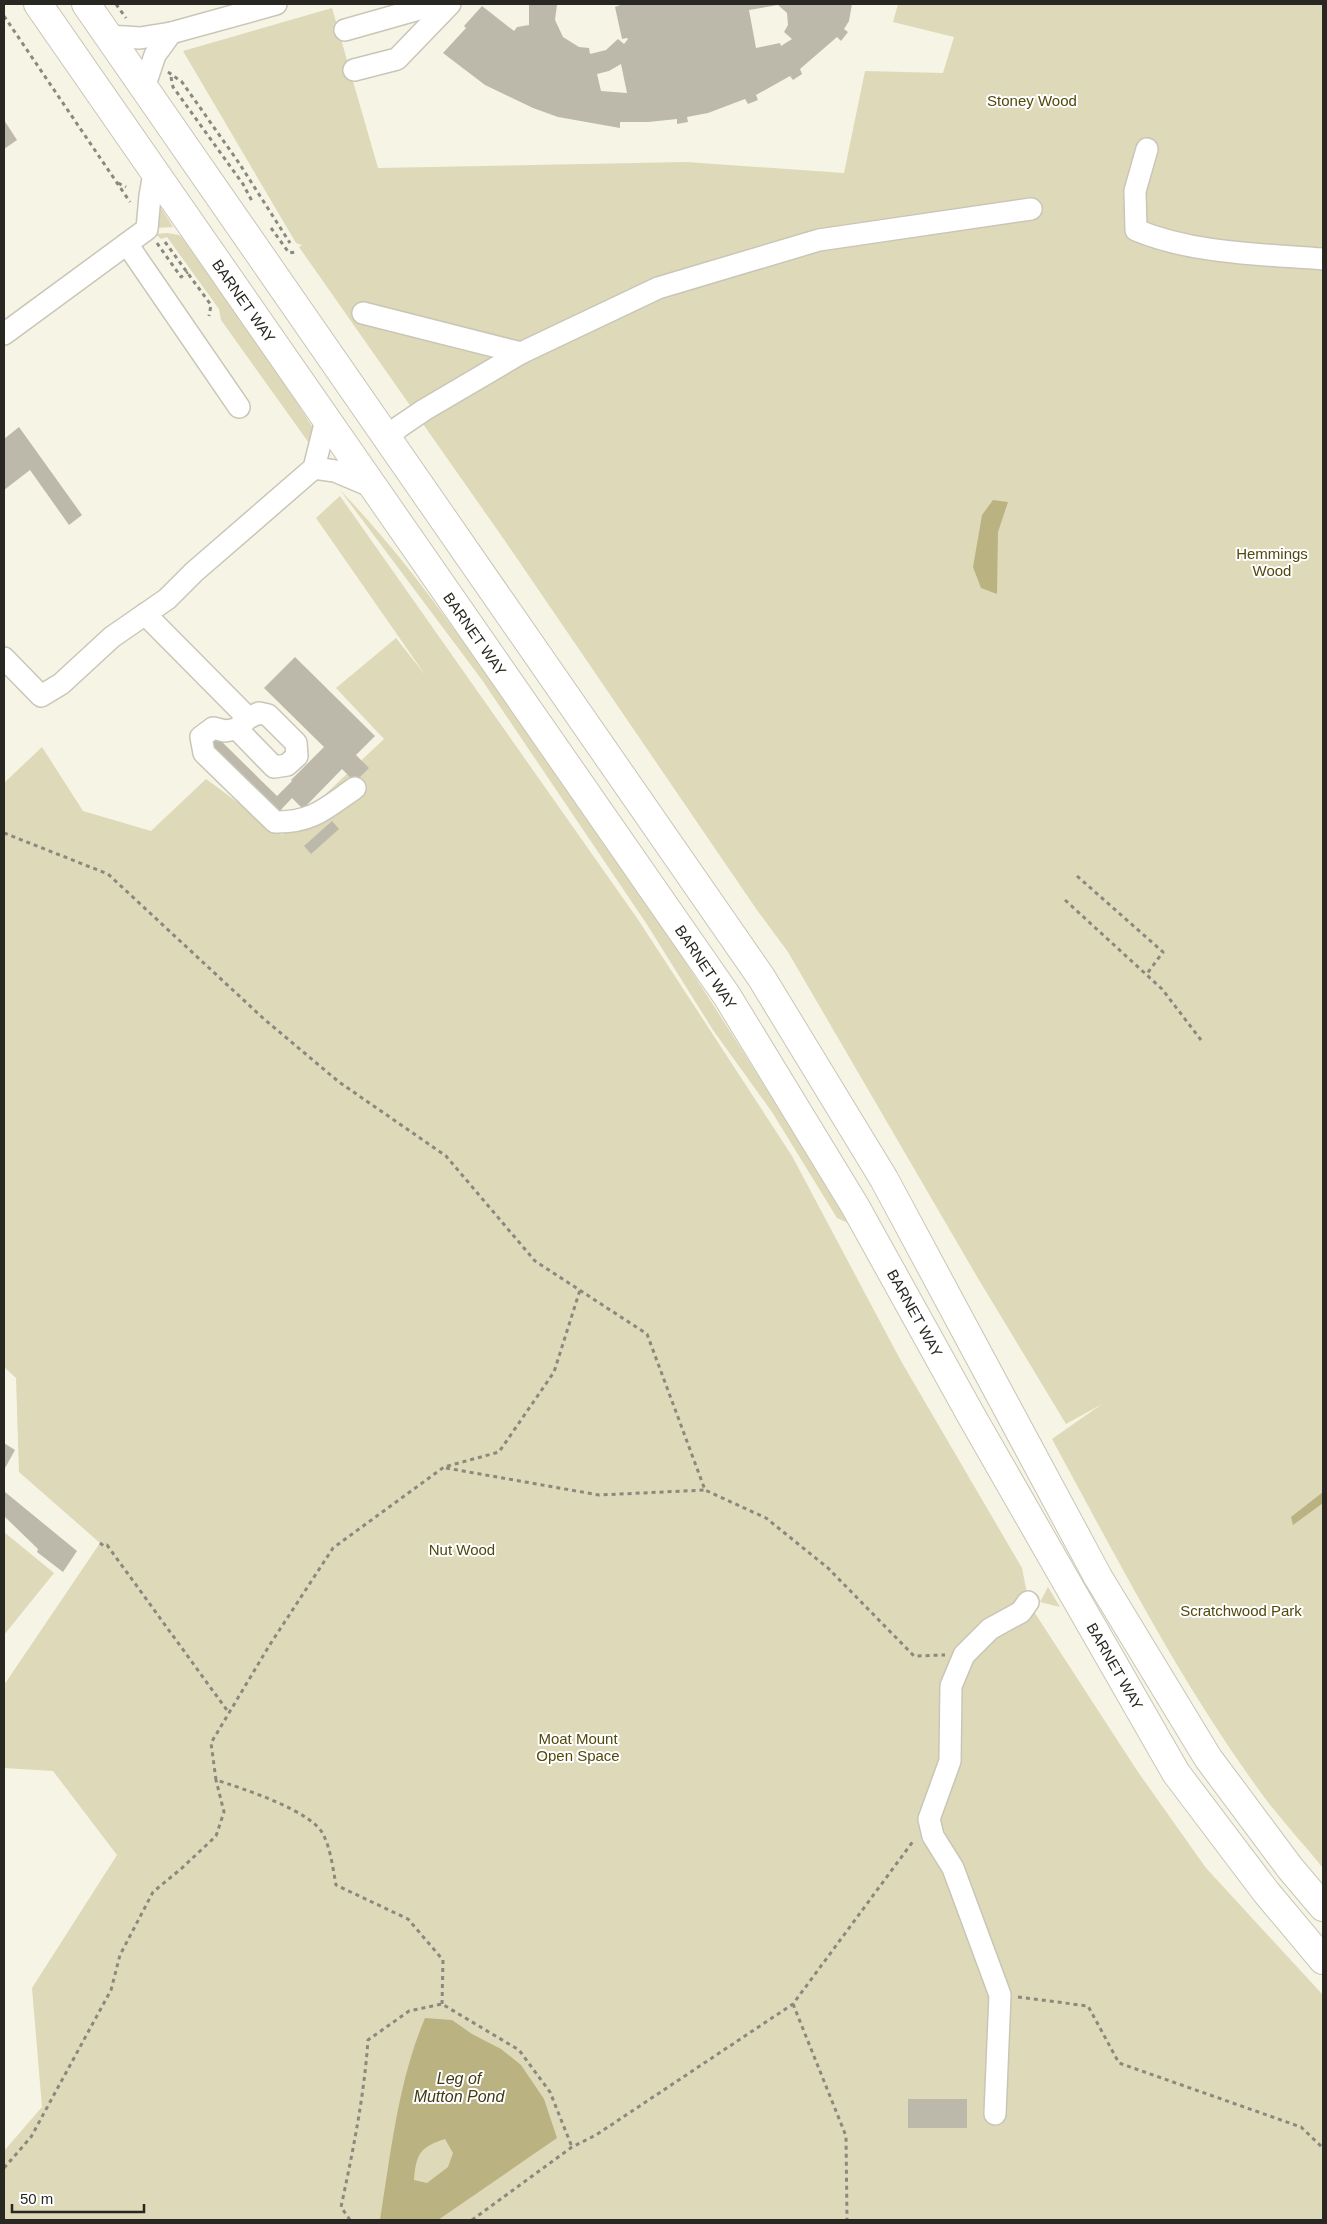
<svg xmlns="http://www.w3.org/2000/svg" width="1327" height="2224" viewBox="0 0 1327 2224" font-family="Helvetica,sans-serif">
	<style>
		.green { fill: #ded9b8 }
		.water { fill: #bbb281; fill-rule: evenodd }
		.building { fill: #bcb9aa; fill-rule: evenodd }
		.lines { fill: none; stroke-linecap: round; stroke-linejoin: round }
		.minor-casing { stroke: #c9c6b7; stroke-width: 24 }
		.highway-casing { stroke: #c9c6b7; stroke-width: 30 }
		.path { stroke: #8b897f; stroke-width: 3; stroke-dasharray: 4 4; stroke-linecap: butt }
		.minor { stroke: #fff; stroke-width: 21 }
		.highway { stroke: #fff; stroke-width: 28 }
		.labels { text-anchor: middle; dominant-baseline: central; stroke-width: 4; stroke-linejoin: round; paint-order: stroke }
		.park-label { font-size: 15px; fill: #52480b; stroke: #fff }
		.street-label { font-size: 15px; fill: #282721; stroke: #fff }
		.water-label { font-size: 16px; font-style: italic; fill: #403912; stroke: #fff }
	</style>
	<rect width="100%" height="100%" fill="#f6f4e4"/>
	<!-- green -->
	<g class="green">
		<path d="M898,4h425v1864c-18,-22 -38,-44 -56,-67 -84,-113 -148,-239 -215,-362l50,-35 -36,20 -90,-149 -188,-323 -31,-42 -254,-372 -204,-291 3,-2 -6,-2 -113,-192 149,-43 46,160 308,-6 158,11 21,-102 78,2 11,-36 -61,-15z"/>
		<path d="M158,203l15,24 -17,1z"/>
		<path d="M167,233l12,2 4,4 95,134 37,58 -1,19 -93,-130 -2,-11 -52,-72 -6,2 -5,-5z"/>
		<path d="M340,490c67,69 121,149 176,226 119,164 229,334 332,507l-11,-5 -65,-106 -59,-82 -67,-107 -164,-243z"/>
		<path d="M340,496l297,422 155,238 109,205 121,207 7,36 109,168 68,96 117,127v225h-1319v-69l38,-44 -10,-119 85,-133 -64,-84 -49,-3v-83l96,-142 -81,-71 -3,-94 -12,-11v-584l38,-36 41,64 68,20 55,-52 76,56 102,-96 -48,-51 60,-50 30,38 -110,-158z"/>
		<path d="M4,1532l50,41 -50,62z"/>
		<path d="M1048,1587l12,20 -20,-5z"/>
	</g>
	<!-- water -->
	<g class="water">
		<path d="M993,500l15,2 -10,30 -1,62 -16,-6 -8,-21 9,-52z"/>
		<path d="M1323,1492v11l-30,22 -2,-8z"/>
		<path d="M425,2018l27,2 20,14 29,15 20,16 23,34 13,39 -119,82h-58c11,-68 18,-138 45,-202zM445,2139l8,14 -5,14 -21,16 -13,-3c2,-26 6,-33 31,-41z"/>
	</g>
	<!-- building -->
	<g class="building">
		<path d="M529,4l28,1 -2,15 8,17 16,10 10,1 1,6 16,-4 12,-11 6,5 4,-5 -1,-1 -5,1 -7,-32 8,-3h229l-3,17 -5,8 4,3 -7,9 -4,-4 -37,32 2,5 -9,6 -3,-4 -34,19 2,5 -10,4 -3,-5 -37,14 -21,4 1,5 -11,2v-5l-29,3h-28v6l-62,-11 -25,-9 -48,-23 -42,-32 23,-25 -2,-2 18,-20 32,25 3,-4 12,-2zM778,5l9,8 1,12 -4,7 8,7 -11,7 -1,-3 -24,5 -7,-38zM621,64l6,29 -26,-2 -4,-17 12,-3z"/>
		<path d="M4,120l13,20 -13,9z"/>
		<path d="M19,427l63,88 -13,10 -39,-55 -26,20v-51z"/>
		<path d="M295,657l80,79 -19,19 13,13 -14,14 -13,-13 -39,40 -11,-11 -15,16 -69,-68 9,-9 60,59 15,-15 -1,-1 33,-33 -60,-59z"/>
		<path d="M332,821l7,8 -28,25 -7,-8z"/>
		<path d="M4,1443l11,7 -11,20z"/>
		<path d="M5,1492l72,59 -14,21 -26,-20 1,-3 -33,-32 -1,2z"/>
		<rect x="908" y="2099" width="59" height="29"/>
	</g>
	<g class="lines">
		<defs>
			<g id="minor">
				<path d="M345,30l92,-26"/>
				<path d="M108,36l32,2 31,-5 105,-29"/>
				<path d="M354,70l43,-11 53,-55"/>
				<path d="M144,88l11,-33 16,-22"/>
				<path d="M1147,149l-12,42 1,39c58,24 125,24 187,29"/>
				<path d="M127,244l112,163"/>
				<path d="M363,313l158,40 137,-65 161,-48 212,-31"/>
				<path d="M4,334l143,-105 3,-33 4,-23"/>
				<path d="M388,438l11,-11 25,-17 97,-57"/>
				<path d="M314,468l21,3 38,16"/>
				<path d="M145,614l103,104 11,-5 9,2 28,28 1,13 -10,9 -13,2 -37,-38 11,-11"/>
				<path d="M4,658l37,38 20,-12 51,-47 55,-38 27,-27 120,-104 12,-48"/>
				<path d="M237,729l-12,2 -12,-3 -12,9 3,16 71,69c37,1 51,-14 80,-34"/>
				<path d="M995,2114l5,-119 -47,-127 -20,-32 -4,-17 21,-58 1,-75 13,-31 26,-26 31,-17 7,-10"/>
			</g>
			<g id="highway">
				<path d="M38,4l689,992 128,210 117,211 204,356 90,119 57,68"/>
				<path d="M86,4l675,973 123,202 214,398 110,181 82,110 33,39"/>
			</g>
		</defs>
		<!-- minor casing -->
		<use href="#minor" class="minor-casing"/>
		<!-- highway casing -->
		<use href="#highway" class="highway-casing"/>
		<!-- path -->
		<g class="path">
			<path d="M116,4l10,14"/>
			<path d="M4,16l126,186"/>
			<path d="M168,72l14,10 57,81 51,80"/>
			<path d="M171,77l2,10 70,97 10,19"/>
			<path d="M118,183l8,4"/>
			<path d="M271,228l18,25 7,-1"/>
			<path d="M165,242l46,63 -2,11"/>
			<path d="M157,243l24,34 7,-5"/>
			<path d="M4,833l104,41 156,145 75,63 107,74 89,105 112,73 58,156 61,28 62,50 86,88 31,-1"/>
			<path d="M1077,876l86,76 -17,23"/>
			<path d="M1065,900l97,89 39,51"/>
			<path d="M446,1468l153,27 106,-5"/>
			<path d="M100,1543l4,3 3,-1 122,168"/>
			<path d="M1018,1997l70,9 31,57 182,64 22,21"/>
			<path d="M442,2004l1,-44 -35,-41 -72,-34c-3,-16 -5,-34 -12,-49 -10,-25 -83,-48 -108,-56l-5,-37 58,-97 64,-98 111,-81 55,-15 55,-80 26,-82"/>
			<path d="M793,2004l53,132 1,84"/>
			<path d="M4,2168l27,-31 80,-147 9,-35 33,-63 29,-24 34,-32 8,-24 -8,-32"/>
			<path d="M350,2220l-9,-13c12,-56 23,-110 27,-167l41,-29 33,-7 77,46 31,42 22,55"/>
			<path d="M472,2220l100,-73 24,-12 197,-131 121,-164"/>
		</g>
		<!-- minor -->
		<use href="#minor" class="minor"/>
		<!-- highway -->
		<use href="#highway" class="highway"/>
	</g>
	<g class="labels">
		<!-- park labels -->
		<g class="park-label">
			<text x="1032" y="100">Stoney Wood</text>
			<text x="1272" y="553">Hemmings<tspan x="1272" dy="17">Wood</tspan></text>
			<text x="462" y="1549">Nut Wood</text>
			<text x="1241" y="1610">Scratchwood Park</text>
			<text x="578" y="1738">Moat Mount<tspan x="578" dy="17">Open Space</tspan></text>
		</g>
		<!-- street labels -->
		<g class="street-label">
			<text transform="translate(244 301) rotate(55)">BARNET WAY</text>
			<text transform="translate(475 634) rotate(55)">BARNET WAY</text>
			<text transform="translate(706 967) rotate(56)">BARNET WAY</text>
			<text transform="translate(915 1313) rotate(61)">BARNET WAY</text>
			<text transform="translate(1115 1666) rotate(60)">BARNET WAY</text>
		</g>
		<!-- water labels -->
		<g class="water-label">
			<text x="459" y="2078">Leg of<tspan x="459" dy="18">Mutton Pond</tspan></text>
		</g>
	</g>
	<!-- border -->
	<rect width="1327" height="2224" fill="none" stroke="#282721" stroke-width="10"/>
	<!-- scale -->
	<path d="M12 2204v8h132v-8" fill="none" stroke="#282721" stroke-width="2.5"/>
	<text x="20" y="2204" font-size="15" fill="#282721" stroke="#ffffff" stroke-width="4" paint-order="stroke">50 m</text>
</svg>
